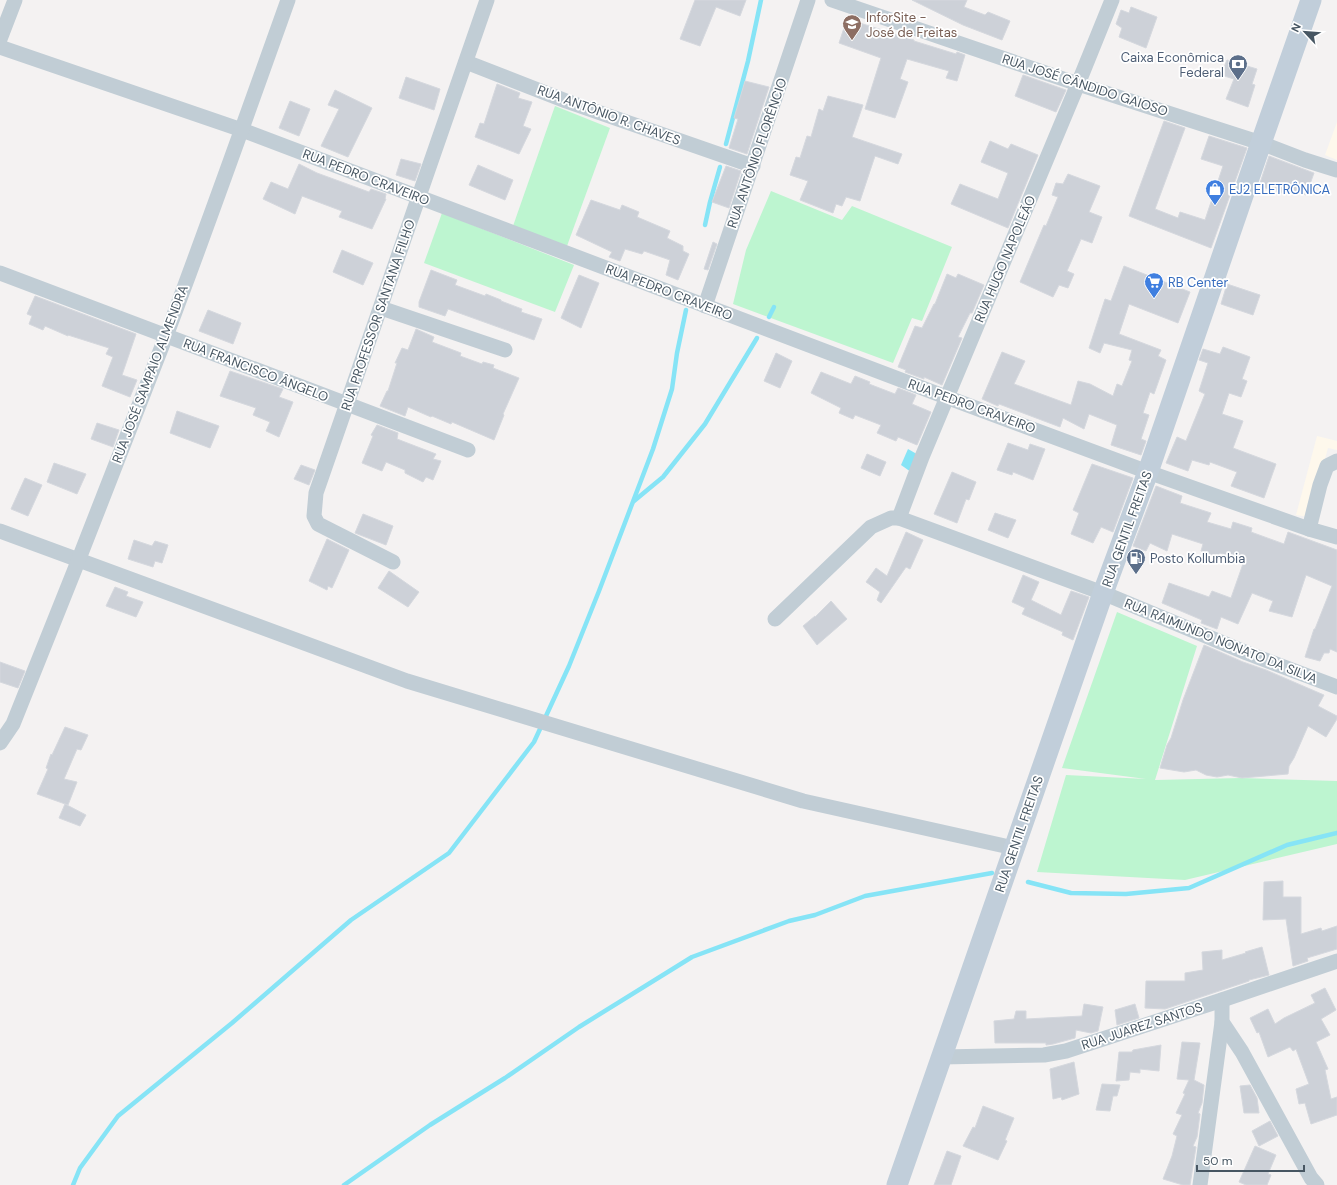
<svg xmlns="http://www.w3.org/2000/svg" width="1337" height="1185" viewBox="0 0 1337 1185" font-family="'DM Sans',sans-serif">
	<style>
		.commercial { fill: #fef8ec }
		.green { fill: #bdf5d0 }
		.water { fill: #86e4f6 }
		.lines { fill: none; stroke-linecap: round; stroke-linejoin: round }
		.stream { stroke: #86e4f6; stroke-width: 4.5 }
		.building { fill: #cdd1d8; stroke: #d5d8de }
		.street { stroke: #c1cdd5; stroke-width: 15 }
		.secondary { stroke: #c1ceda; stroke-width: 21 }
		.labels { text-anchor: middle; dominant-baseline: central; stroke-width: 3.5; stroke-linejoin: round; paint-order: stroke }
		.education-label { font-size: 13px; fill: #785e54; stroke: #fff; text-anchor: start }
		.service-label { font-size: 13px; fill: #4e5e75; stroke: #fff; text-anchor: end }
		.street-label { font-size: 13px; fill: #475662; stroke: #fff }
		.shop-label { font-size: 13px; fill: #366cbe; stroke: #fff; text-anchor: start }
	</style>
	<rect width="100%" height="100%" fill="#f4f2f2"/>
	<!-- commercial -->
	<g class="commercial">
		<path d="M1337,122v38l-12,-5z"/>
		<path d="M1317,436l20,5v9l-9,-2 -19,69 -13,-2z"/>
	</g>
	<!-- green -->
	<g class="green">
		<path d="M555,106l55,22 -43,118 -54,-20z"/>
		<path d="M771,191l71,29 10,-14 100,41 -30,74 -10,-3 -19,45 -160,-59 13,-54z"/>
		<path d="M442,213l132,52 -19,47 -131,-49z"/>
		<path d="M1117,612l80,34 -42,134 87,-2 95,3v63l-152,36 -148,-8 29,-97 80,4 -84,-11z"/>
	</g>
	<!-- water -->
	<path class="water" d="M908,449l14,8 -11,15 -10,-7z"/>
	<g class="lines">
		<!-- stream -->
		<g class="stream">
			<path d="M726,144l22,-83 13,-61"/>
			<path d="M705,225l5,-23 10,-35"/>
			<path d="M769,317l5,-10"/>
			<path d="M634,501l29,-24 42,-53 52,-86"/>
			<path d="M1028,882l43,11 55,1 63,-6 98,-43 50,-12"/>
			<path d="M73,1185l7,-17 38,-52 114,-93 119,-103 98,-67 85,-111 35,-76 30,-75 54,-142 19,-60 5,-36 9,-43"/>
			<path d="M344,1185l86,-60 75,-47 74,-51 113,-70 97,-36 26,-6 50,-19 127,-23"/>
		</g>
	</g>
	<!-- building -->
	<g class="building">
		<path d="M695,0h51l-6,16 -24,-9 -16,39 -20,-7z"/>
		<path d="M912,0h55l-3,7 21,8 3,-3 22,9 -8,19 -39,-15z"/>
		<path d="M1131,7l26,10 -11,31 -27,-11 3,-9 -6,-4 5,-14 8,3z"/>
		<path d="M847,19l67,21v1l42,13 1,-2 8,3 -8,26 -11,-3 3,-7 -42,-12 -7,20 8,3 -13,36 -30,-9 16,-51 -42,-15z"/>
		<path d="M1227,60l30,9 -5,15 3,1 -7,22 -22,-8 8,-20 -13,-4z"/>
		<path d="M1023,75l43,15 -10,22 -41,-16z"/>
		<path d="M406,77l34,12 -6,21 -35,-12z"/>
		<path d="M745,81l24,6 -22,67 -18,-6 9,-29 -4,-1z"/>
		<path d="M497,84l23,9 -2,5 14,4 -9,24 8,3 -12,25 -44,-17 5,-14 4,1z"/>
		<path d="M335,90l37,18 -24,49 -27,-11 18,-37 -11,-4z"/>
		<path d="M828,96l35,9 -11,32 50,17 -4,10 -23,-8 -15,45 -14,-4 -4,9 -6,-2 -3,9 -33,-13 8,-19 -18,-6 6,-18 4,1 7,-22 4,1 8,-28 4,2z"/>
		<path d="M290,101l20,8 -11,27 -20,-8z"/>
		<path d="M1164,121l21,7 -30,81 23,9 2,-6 25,8 18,-54 -22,-7 8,-23 38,12 -36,100 -82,-32z"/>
		<path d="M990,141l18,8 3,-5 27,11 -30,73 -57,-24 9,-20 38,15 10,-26 -27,-11z"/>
		<path d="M1269,156l45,17 -8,22 -19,-7 -2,6 -26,-8z"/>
		<path d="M401,159l20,5 -6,17 -19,-6z"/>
		<path d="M299,164l18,9 52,19 2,-3 15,5 -1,5h1l-14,30 -33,-12 3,-6 -40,-15 -7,18 -32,-15 8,-17 17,7z"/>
		<path d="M478,165l35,15 -8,20 -36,-15z"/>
		<path d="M726,166l15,5 -12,37 -17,-6z"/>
		<path d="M1068,174l32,12 -11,26 13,5 -10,26 -11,-4 -14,32 7,3 -6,14 -9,-3 -6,12 -33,-15 24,-57 2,1 12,-29 -6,-2 4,-12 7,1z"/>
		<path d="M591,200l29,10 2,-5 17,7 -2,5 33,14 -3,7 16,8v5l6,3 -11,26 -12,-5 4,-15 -26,-9 -2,3 -17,-5 -5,12 -11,-4 3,-5 -36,-17z"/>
		<path d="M713,242l4,2 -9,26 -4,-1z"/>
		<path d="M342,250l31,13 -10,22 -30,-13z"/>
		<path d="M1124,266l66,26 -12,31 -49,-19 -10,30 42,16 -3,6 8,4 -12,34 -4,-2 -7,21 6,2 -8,24 5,2 -5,14 -30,-10 6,-20 -28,-11 -5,15 -21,-11 -3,9 -61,-23 -1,2 -16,-7 20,-47 23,9 -11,23 57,21 7,-24 12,3 23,12 4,-12 5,2 10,-25 -3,-1 3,-10 -28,-7 -4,10 -11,-5 16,-49 6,2z"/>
		<path d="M431,270l26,10 -2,5 30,11 1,-2 15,6v1l21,8 -1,3 21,7 -8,21 -86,-31 -3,7 -26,-9v-5z"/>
		<path d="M947,274l9,4 2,-4 26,11 -12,28h-2l-12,24 4,1 -20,47 -18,-8v2l-19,-7 1,-2 -8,-3 17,-41 7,2 12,-24h1z"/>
		<path d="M579,275l20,8 -18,45 -20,-10z"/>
		<path d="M1227,284l33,11 -7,20 -32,-11z"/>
		<path d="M35,296l101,38 -14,41 15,5 -7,17 -28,-11 11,-29 -7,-3 3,-6 -41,-13v1l-23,-10 -2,4 -14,-6 3,-8 -5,-2z"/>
		<path d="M208,310l33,13 -8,21 -34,-13z"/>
		<path d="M416,329l18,8 -2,5 29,11 -1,3 22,8 1,-2 11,3 -1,3 26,10 -16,36 1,1 -10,25 -42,-18 -1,2 -19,-8 -1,1 -23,-10 -3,9 -25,-10 7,-15h1l9,-28h-2l7,-15 6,2z"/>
		<path d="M1223,347l27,10 -8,22 5,2 -6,16 -12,-4 -7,21 21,7 -10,27 43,16 -12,34 -33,-12 6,-14 -27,-10 -1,3 -17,-5 -4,11 -22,-8 11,-26 9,4 19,-47 -6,-3 9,-28 -9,-3 4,-11 17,5z"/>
		<path d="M776,353l16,8 -12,27 -16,-7z"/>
		<path d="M230,371l53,18 -4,8 14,5 -14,35 -13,-6 4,-9 -17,-7 3,-7 -36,-12z"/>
		<path d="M821,372l30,12 4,-8 15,6 -1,2 26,10 3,-6 18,7 -4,9 19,8 -14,33 -19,-8 -2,4 -19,-8 4,-8 -26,-10 -2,4 -14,-6 2,-5 -30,-15z"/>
		<path d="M177,411l42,15 -9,22 -40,-15z"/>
		<path d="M97,423l22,7 -6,17 -22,-8z"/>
		<path d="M377,425l21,8 -1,6 39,15 -3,5 8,2 -8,19 -7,-3 -3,5 -18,-9v-3l-19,-8 -4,9 -20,-8 11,-27 -2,-1z"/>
		<path d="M1008,443l20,7 2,-6 15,5 -12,31 -20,-8 -1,3 -15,-5z"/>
		<path d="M867,454l19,8 -6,14 -19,-8z"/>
		<path d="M54,463l32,11 -9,20 -30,-12z"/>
		<path d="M1092,464l41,14 -20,54 -12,-5 -8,16 -22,-9 8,-21 -6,-3z"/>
		<path d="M301,465l14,5 -6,15 -15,-6z"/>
		<path d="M952,472l24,10 -7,18 -3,-1 -9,24 -23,-9z"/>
		<path d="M25,478l17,7 -14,31 -17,-7z"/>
		<path d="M1156,486l26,10 -2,7 31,10 -4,9 24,7 2,-7 19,6 -1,4 33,12 4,-12 49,18v102l-7,-3 -1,4h-5l-4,8 -15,-4 9,-28h1l17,-43 -26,-11 -14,42 -23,-6 4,-10 -21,-8 -14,31 -17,-7 -4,12 -16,-6 1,-3 -40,-17 7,-20 40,14 3,-6 19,7 13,-37 -24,-8 -2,4 -17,-6 2,-7 -31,-10 -5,17 -17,-8 -4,8 -13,-5z"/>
		<path d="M995,513l21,7 -8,18 -20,-8z"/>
		<path d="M363,514l30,12 -7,19 -31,-12z"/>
		<path d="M906,532l17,8 -13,29 -4,-2 -25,36 -4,-3 3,-8 -14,-10 10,-14 11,8z"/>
		<path d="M327,539l22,11 -17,38 -4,-2 -1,4 -18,-9z"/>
		<path d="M134,540l18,6 3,-5 13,4 -6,18 -7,-2 -2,6 -25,-8z"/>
		<path d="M389,571l30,21 -11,15 -30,-19z"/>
		<path d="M1023,575l16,7 -8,18 30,15 10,-24 18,6 -16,43 -11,-5 1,-3 -41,-18 3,-6 -13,-6z"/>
		<path d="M115,587l13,5 -2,4 17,6 -7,15 -30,-11z"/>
		<path d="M831,601l16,18 -30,26 -14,-19 12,-10v1z"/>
		<path d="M1204,645l39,17 23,8 58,25 -6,11 19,10v3l-11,18 -18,-11 -14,32 -5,8 -1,8 -46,4 -14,-3 -11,2 -11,-2 -10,-5 -12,2 -24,-4 7,-23 4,-7 12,-38z"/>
		<path d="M0,662l25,9 -7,17 -18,-6z"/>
		<path d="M65,727l23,8 -7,15 -4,-1 -13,30 13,3 -9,23 -31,-11 11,-25 -2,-1 5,-14 1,1z"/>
		<path d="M65,804l21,11 -6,11 -21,-8z"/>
		<path d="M1283,881v16h18v37l20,-6 1,3 15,-5v23l-30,9 1,3 -15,5 -7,-47 -23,1 1,-38z"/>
		<path d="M1262,947l7,28 -20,5v1l-84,28 -20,-1 1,-27h39v-8l18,-3 -1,-18 20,-2v10l24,-7 -1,-1z"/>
		<path d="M1325,988l11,22 -15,9 9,16 -14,7 12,27 -3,1 6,29 6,-2v18l-26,9 -6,-21 -6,1 -3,-15 13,-5 -13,-35 -3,2 -3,-4 -22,10 -9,-25 -2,1 -7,-15 18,-9 7,15 9,-6 31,-15 -4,-8z"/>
		<path d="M1084,1004l19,3 -5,24 -7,2 -15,-3 -1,8 -22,6 -7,1v-2h-51l-1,-22 20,-2 2,-8h10v8l56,-3z"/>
		<path d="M1135,1004l4,14 -22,7 -2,-15z"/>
		<path d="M1182,1042l18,1 -6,37 10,5 -2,18 -4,10 2,1 -3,23 -4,9 3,1 -6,38h-7l-20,-6 9,-23 5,-20 -4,-2 9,-19 -6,-2 9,-19 -2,-1 6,-13 -12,-1z"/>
		<path d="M1161,1045l-2,26 -19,-2v4l-10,-1 -1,8 -13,1 3,-29h13l1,-2z"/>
		<path d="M1074,1062l5,32 -17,6 -1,-3 -8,2 -3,-30z"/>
		<path d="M1102,1084l18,1 -3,11h-4l-3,15 -14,-1z"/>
		<path d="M1250,1085l7,13 2,15h-15l-4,-27z"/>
		<path d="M983,1106l31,12 -9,22 2,1 -9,19 -35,-14 10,-19 2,1z"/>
		<path d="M1270,1121l8,15 -19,10 -7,-15z"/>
		<path d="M1255,1146l21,9 -8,19 3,1 -4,10h-21l-7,-3z"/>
		<path d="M947,1151l14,5 -10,29h-17z"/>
	</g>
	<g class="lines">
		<!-- street -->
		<g class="street">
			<path d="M832,0l246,84 183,59 44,17 32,10"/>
			<path d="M0,39l15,-39"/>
			<path d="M0,47l242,83 704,267 202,75 161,57 28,8"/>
			<path d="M466,62l100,39 187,65"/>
			<path d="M0,273l347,131 121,46"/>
			<path d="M705,306l103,-306"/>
			<path d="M381,308l124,42"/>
			<path d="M899,518l23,-61 156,-373 34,-84"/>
			<path d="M1309,529l11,-44 7,-19 10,-5"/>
			<path d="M0,531l407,150 396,120 211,47"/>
			<path d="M393,562l-75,-38 -4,-8 2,-23 171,-493"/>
			<path d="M775,619l96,-92 20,-9h8l204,75 144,60 90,34"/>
			<path d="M0,743l13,-19c52,-129 103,-258 153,-388 42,-111 82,-224 122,-336"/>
			<path d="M1222,1000v22l20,30 69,126 6,7"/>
			<path d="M941,1057l103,-2 22,-4 156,-51 115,-39"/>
			<path d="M1200,1185l22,-163"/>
		</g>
		<!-- secondary -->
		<path class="secondary" d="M897,1185l206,-592 45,-121 113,-329 50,-143"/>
	</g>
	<!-- icons -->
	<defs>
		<symbol id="university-pin" viewBox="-11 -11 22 30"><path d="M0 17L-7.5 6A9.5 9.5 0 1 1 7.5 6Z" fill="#8d6e63" stroke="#fff"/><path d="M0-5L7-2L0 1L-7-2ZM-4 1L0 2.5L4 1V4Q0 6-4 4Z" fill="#fff"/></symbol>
		<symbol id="bank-pin" viewBox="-11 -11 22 30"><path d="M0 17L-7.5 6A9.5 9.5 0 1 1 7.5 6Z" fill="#5c6f8a" stroke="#fff"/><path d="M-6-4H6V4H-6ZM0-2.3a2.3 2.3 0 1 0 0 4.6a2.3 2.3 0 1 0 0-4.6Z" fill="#fff"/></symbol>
		<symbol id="shop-pin" viewBox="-11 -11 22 30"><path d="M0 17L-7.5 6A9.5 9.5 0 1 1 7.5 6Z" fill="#3f7fe0" stroke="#fff"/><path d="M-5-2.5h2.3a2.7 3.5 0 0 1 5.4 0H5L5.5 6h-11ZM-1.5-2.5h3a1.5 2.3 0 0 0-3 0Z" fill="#fff"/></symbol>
		<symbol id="supermarket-pin" viewBox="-11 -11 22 30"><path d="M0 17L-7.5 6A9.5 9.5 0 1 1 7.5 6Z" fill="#3f7fe0" stroke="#fff"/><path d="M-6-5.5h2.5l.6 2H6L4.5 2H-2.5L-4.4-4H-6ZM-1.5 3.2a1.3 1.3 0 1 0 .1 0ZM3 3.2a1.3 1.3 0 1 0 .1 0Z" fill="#fff"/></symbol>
		<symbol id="fuel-pin" viewBox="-11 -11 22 30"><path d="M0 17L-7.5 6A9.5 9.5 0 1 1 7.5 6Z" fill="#5c6f8a" stroke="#fff"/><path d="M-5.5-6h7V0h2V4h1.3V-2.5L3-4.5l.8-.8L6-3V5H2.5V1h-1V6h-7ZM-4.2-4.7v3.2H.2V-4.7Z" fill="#fff"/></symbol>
	</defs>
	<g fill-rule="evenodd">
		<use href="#university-pin" x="841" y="13" width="22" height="30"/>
		<use href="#bank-pin" x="1227" y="53" width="22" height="30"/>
		<use href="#shop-pin" x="1204" y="178" width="22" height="30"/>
		<use href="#supermarket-pin" x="1143" y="271" width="22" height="30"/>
		<use href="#fuel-pin" x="1125" y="547" width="22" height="30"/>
	</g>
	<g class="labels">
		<!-- education labels -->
		<g class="education-label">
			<text x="866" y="17">InforSite -<tspan x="866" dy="15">José de Freitas</tspan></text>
		</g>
		<!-- service labels -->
		<g class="service-label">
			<text x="1224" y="57">Caixa Econômica<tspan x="1224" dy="15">Federal</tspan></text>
			<text x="1150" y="558" text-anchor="start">Posto Kollumbia</text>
		</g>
		<!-- street labels -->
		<g class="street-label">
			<text transform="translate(1085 85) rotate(18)">RUA JOSÉ CÂNDIDO GAIOSO</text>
			<text transform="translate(609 115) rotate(20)">RUA ANTÔNIO R. CHAVES</text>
			<text transform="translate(757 153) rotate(-71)">RUA ANTÔNIO FLORÊNCIO</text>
			<text transform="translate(366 177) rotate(21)">RUA PEDRO CRAVEIRO</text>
			<text transform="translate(1005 259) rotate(-67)">RUA HUGO NAPOLEÃO</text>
			<text transform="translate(669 292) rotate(21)">RUA PEDRO CRAVEIRO</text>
			<text transform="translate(378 315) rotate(-71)">RUA PROFESSOR SANTANA FILHO</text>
			<text transform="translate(256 370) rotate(21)">RUA FRANCISCO ÂNGELO</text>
			<text transform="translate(150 374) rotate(-69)">RUA JOSÉ SAMPAIO ALMENDRA</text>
			<text transform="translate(972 406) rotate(20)">RUA PEDRO CRAVEIRO</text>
			<text transform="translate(1127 529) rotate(-70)">RUA GENTIL FREITAS</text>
			<text transform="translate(1221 641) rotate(22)">RUA RAIMUNDO NONATO DA SILVA</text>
			<text transform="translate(1019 834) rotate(-71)">RUA GENTIL FREITAS</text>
			<text transform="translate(1142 1026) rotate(-18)">RUA JUAREZ SANTOS</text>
		</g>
		<!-- shop labels -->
		<g class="shop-label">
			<text x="1229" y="189">EJ2 ELETRÔNICA</text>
			<text x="1168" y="282">RB Center</text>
		</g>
	</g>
	<!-- north arrow -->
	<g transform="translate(1305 32) rotate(296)" stroke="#ffffff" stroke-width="3" paint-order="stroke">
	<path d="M0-3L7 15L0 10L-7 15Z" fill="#475662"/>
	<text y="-6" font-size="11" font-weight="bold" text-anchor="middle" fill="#475662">N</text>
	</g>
	<!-- scale -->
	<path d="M1197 1165v6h107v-6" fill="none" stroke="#475662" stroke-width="2"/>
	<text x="1203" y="1165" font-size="12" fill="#475662" stroke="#ffffff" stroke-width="3" paint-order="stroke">50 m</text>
</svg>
